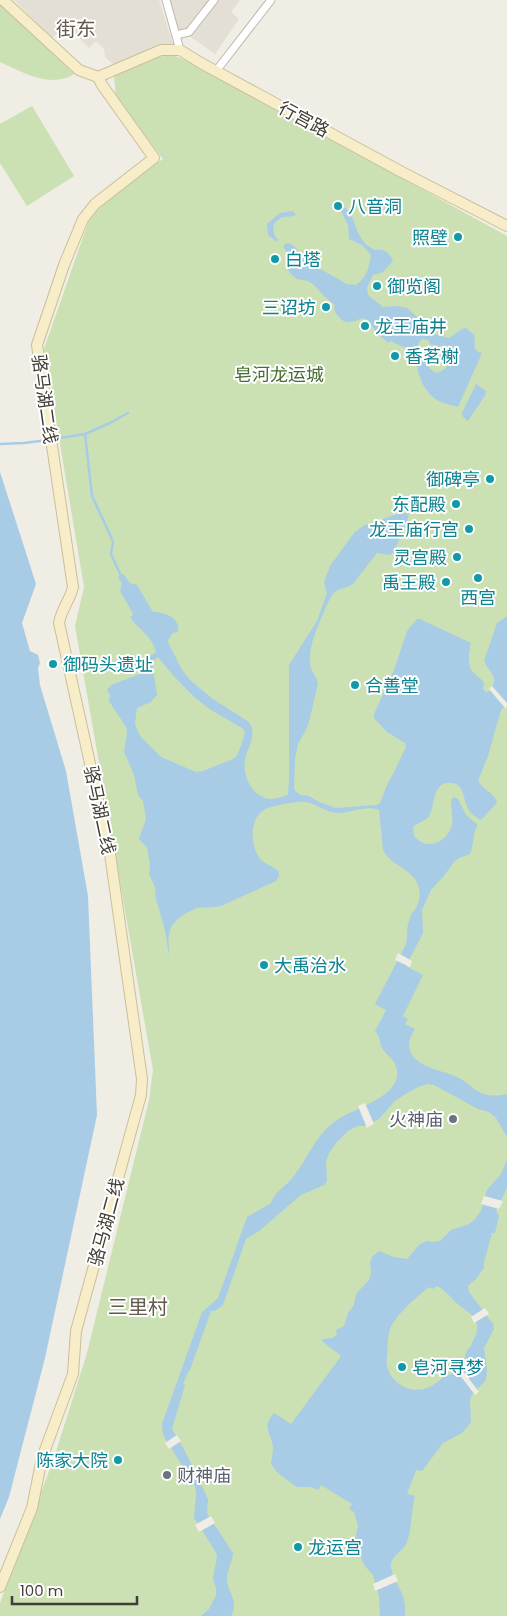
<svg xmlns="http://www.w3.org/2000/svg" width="507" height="1616" viewBox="0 0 507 1616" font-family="Poppins,'Noto Sans SC',sans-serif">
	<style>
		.residential { fill: #e4dfd4 }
		.green { fill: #cbe0b3 }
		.water { fill: #a8cce6; fill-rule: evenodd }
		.pier { fill: #f0ede5 }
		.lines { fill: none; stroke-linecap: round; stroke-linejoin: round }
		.stream { stroke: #a8cce6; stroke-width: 2.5 }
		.street-casing { stroke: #bdb8ac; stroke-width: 9 }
		.secondary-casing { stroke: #cbbf9a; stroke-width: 12 }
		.street { stroke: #fff; stroke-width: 7 }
		.secondary { stroke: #f7edc8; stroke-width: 10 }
		.culture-dot { fill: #0f9aa8; stroke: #fff; stroke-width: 2 }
		.worship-dot { fill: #6b7280; stroke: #fff; stroke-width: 2 }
		.labels { text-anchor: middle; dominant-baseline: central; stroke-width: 4; stroke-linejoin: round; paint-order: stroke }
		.street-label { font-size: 18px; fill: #423d36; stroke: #fff }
		.culture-label { font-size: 18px; fill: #0d838f; stroke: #fff; text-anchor: start }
		.park-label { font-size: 18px; fill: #466c31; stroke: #fff }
		.worship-label { font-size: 18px; fill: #5b616d; stroke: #fff; text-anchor: end }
		.quarter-label { font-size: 20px; fill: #645b4e; stroke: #fff }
	</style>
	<rect width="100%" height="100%" fill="#f0ede5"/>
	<!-- residential -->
	<g class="residential">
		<path d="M14,0h145l14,44 -15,2 -44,19 -9,-8 -1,-8 -8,-8 -7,7 -23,-23 -14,13z"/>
		<path d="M170,0h70l-9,12 8,7 -24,35 -37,-26z"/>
	</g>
	<!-- green -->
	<g class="green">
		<path d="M0,4l74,70c-23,15 -52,-2 -74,-12z"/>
		<path d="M173,55l21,9 313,172v1380h-507v-13l54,-145 33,-105 62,-253 4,-30 -78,-444 9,-39 -40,-238 44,-126c18,-27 48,-45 75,-64l-47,-62 -2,-20c14,-11 42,-21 59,-22z"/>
		<path d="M32,106l42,70 -47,30 -27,-43v-39z"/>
	</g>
	<!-- water -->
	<g class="water">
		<path d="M346,208c13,15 8,32 29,42 9,-1 14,2 18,11l-10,11 -10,3 -6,12 1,8 15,12 14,-1 10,2 30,27 12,3 13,-9 4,-1 8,7c2,7 -3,16 8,18l-24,54c-6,-2 -13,-3 -19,-6 -13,-6 -20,-22 -22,-35 0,-5 -4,-9 -5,-15l-22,-10 -2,2 -11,-10 -9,-13 -6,-2c-13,7 -21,6 -28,-9l1,-4 -10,-8 -11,-12 -6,-4 -11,-2 -7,-6 -3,-6v-14l-4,-7 4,-3 4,1 5,4 10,13 41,23 9,1c12,-10 12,-15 15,-30l-9,-10 -13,-6 -1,-14 -8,-16zM422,339l6,1 2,4 8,3 5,-2 6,1c7,11 -1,23 -12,27l-7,-4 -13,-20 1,-5z"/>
		<path d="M293,211l3,4c-4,2 -7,1 -12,2 -13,4 -13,14 -6,23l-1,2 -9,-7 -1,-11 13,-11z"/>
		<path d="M476,384l9,6 1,4 -18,27 -5,-4 -1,-4z"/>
		<path d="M0,472l36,112 -14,39 8,28 8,4 2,8 -2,5 2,17 26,86 22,125 9,219 -52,243 -36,139 -9,22z"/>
		<path d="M400,513h7l2,2 -15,37 -4,3 -13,-2 -24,31c-7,5 -14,3 -20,10 -4,4 -20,43 -21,50 -2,5 -2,13 -2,19 0,8 7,13 8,21l-10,42 -10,18 -3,15 -1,29 2,4 5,3 8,1 10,6 17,6 41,-3 3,-2 6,-16 8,-15 12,-25 -1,-4 -18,-11 -13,-14v-4l20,-44 13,-39 10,-12h3l51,24c-2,8 -4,21 1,28 4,5 9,7 12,12l-1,6 3,3 3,-1c12,-13 0,-18 -5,-30l13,-38 10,-7v88l-6,6 -13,46 -10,25c5,9 17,12 19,22l-16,17c-6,-3 -11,-7 -14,-13 -4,-10 -3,-26 -20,-24 -15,2 -12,24 -18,33 -3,5 -11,6 -16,11l1,9c13,16 34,6 38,-12 1,-8 -1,-16 -1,-24l3,-3 4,2 8,16 12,10c-6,8 -4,20 -8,29l-11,4 -4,3 -12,16 -12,13 -9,20 1,23 -17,33 17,9 -20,41 5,3 -3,5 10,5c-4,7 -8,14 -5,22 8,19 36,19 51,28 8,5 14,12 23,15 7,2 16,2 23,0v43l-11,-19 -7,-6 -11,-3 -44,-24 -6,-1 -10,3 -14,8 -9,6 -16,18 -14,7h-8l-9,5 -11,11 -8,11 -3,9 1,19 -3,4 -23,10 -42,36 -13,8 -23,66 -8,6h-4l-21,59h-1l-6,14 2,1 -13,44 13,22 23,48 -1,14 26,40c0,8 -5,15 -6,23 -1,16 13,24 4,40h-30l8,-7 7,-14v-7l-3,-9 4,-23 -3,-7 -20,-31 2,-23 -1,-9 -32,-51 -1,-11 40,-112 16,-14 29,-81 24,-14c4,-13 15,-16 22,-26 15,-19 23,-43 44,-57 18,-13 74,-25 57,-58 -2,-4 -7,-7 -10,-11 -5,-6 -3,-14 -9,-20l11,-21 -11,-6 31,-60c2,-8 0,-15 3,-23 1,-6 4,-9 7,-13 7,-13 4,-26 -7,-35 -9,-8 -20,-11 -26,-23l-4,-40c-13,-5 -28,3 -41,3 -12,0 -22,-10 -33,-11 -7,-1 -36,4 -41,8 -15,9 -14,36 -4,49 6,6 14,7 19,13v4l-3,5 -55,25c-8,2 -16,1 -24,2 -4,2 -10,5 -14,7 -18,13 -14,21 -14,41l-4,-26 -9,-31 -1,-12 -6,-13 1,-9 -3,-17 -8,-9 7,-20 -3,-18 -5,-6 -4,-20 -10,-23 3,-19 -1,-6 -17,-26 1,-6 -3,-5 4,-5 29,-11c-3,-12 7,-16 16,-22 -4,-16 -17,-22 -26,-35l3,-2 -1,-3 -12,-21 2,-8 -4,-6 5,-3 7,9 7,2 16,27c12,0 28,6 25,20l-5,1 -5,7v2l14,28 8,10 23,19 36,23c9,15 -2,25 -4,38 -3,13 6,34 20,38 7,3 16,-1 23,-3l1,-15v-115l28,-44 10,-28 -3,-11 6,-16 24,-33 9,-7zM158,657c16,20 33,39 53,53 10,6 21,12 31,18l3,4 -1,5 -7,19 -4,3 -30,12 -7,1 -35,-15 -18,-18 -4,-5 -4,-10 2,-16 14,-6 6,-7 -5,-33z"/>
		<path d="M507,1160v28l-11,23 3,5 -4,17h-3l-9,33h2l-8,12 -9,8 1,6 24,32 1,5 -10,19 3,21 -1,11 -14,15 -2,5 1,22 -9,11 -19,10 -21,28 -6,-1 -9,24 8,2c-4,16 -3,32 -8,46 -3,9 -15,13 -16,22 -1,13 11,24 13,36 1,5 1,11 1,16h-25l-1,-20 -6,-21 -8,-9 -8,-16 -2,-10 3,-15 -4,-13 -5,-3 3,-5 -31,-19 -3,5 -8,-3h-13c-8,-6 -22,-14 -26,-24 1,-5 2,-11 2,-16 -2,-15 -12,-19 1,-34l17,11 48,-65 2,-3 -19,-15 1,-2 10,-1 4,-4 -1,-4 8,-4 4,-13 6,-8 2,-11 13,-14 2,-8 -1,-9 2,-6 7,-6 15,6 13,2 13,-15 7,-3 8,1 5,-1 11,-11 18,-6 5,-4 7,-9 6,-21 14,-16zM437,1286c9,4 15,14 23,20 16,11 23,17 12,37 -1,4 -5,6 -6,10 -2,4 -1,10 -3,15 -4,6 -11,5 -17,8 -6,3 -12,10 -19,12 -21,8 -44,-11 -40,-32 1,-7 0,-16 2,-23 3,-16 28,-36 40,-46l4,2z"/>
	</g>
	<!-- pier -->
	<g class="pier">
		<path d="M492,686l15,17v3l-2,2 -16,-19z"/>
		<path d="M398,953l14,8 -2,6 -15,-7z"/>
		<path d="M365,1103l9,21 -7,4 -9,-22z"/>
		<path d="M484,1196l19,5 -4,8 -18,-5z"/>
		<path d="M485,1308l4,6 -15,9 -3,-6z"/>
		<path d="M460,1367l19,25 -4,3 -19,-25z"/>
		<path d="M177,1435l4,6 -12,8 -4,-6z"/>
		<path d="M211,1516l4,7 -16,9 -4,-7z"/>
		<path d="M395,1574l3,7 -23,10 -2,-7z"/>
	</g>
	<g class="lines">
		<!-- stream -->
		<g class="stream">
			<path d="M85,434l25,-11 18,-10"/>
			<path d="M54,439l31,-5 7,62 20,43 1,4 -2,11 10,22"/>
			<path d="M0,444l24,-1 24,-3"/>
		</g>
		<defs>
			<g id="street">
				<path d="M166,0l14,50"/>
				<path d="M176,35l13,-3 25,-32"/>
				<path d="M216,71l55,-71"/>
			</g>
			<g id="secondary">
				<path d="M3,0l76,70 19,7"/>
				<path d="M98,77l63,-27h19l21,13 199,108 107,55"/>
				<path d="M0,1587l32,-79 10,-50 31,-84 3,-43 65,-236 1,-16 -32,-225 -51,-231c2,-13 11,-23 14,-36l-36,-242 27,-80 19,-46 12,-15 59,-46 -52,-73 -4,-8"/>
			</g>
		</defs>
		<!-- street casing -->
		<use href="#street" class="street-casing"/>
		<!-- secondary casing -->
		<use href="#secondary" class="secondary-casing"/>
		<!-- street -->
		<use href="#street" class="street"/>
		<!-- secondary -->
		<use href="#secondary" class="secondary"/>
	</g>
	<!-- markers -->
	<g class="culture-dot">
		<circle cx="338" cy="206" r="5"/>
		<circle cx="458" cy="237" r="5"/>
		<circle cx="275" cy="259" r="5"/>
		<circle cx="377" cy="286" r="5"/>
		<circle cx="326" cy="307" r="5"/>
		<circle cx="365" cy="326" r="5"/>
		<circle cx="395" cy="356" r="5"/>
		<circle cx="490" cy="479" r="5"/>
		<circle cx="456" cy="504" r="5"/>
		<circle cx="469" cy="529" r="5"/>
		<circle cx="457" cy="557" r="5"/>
		<circle cx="478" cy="578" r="5"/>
		<circle cx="446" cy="582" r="5"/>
		<circle cx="53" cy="664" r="5"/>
		<circle cx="355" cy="685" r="5"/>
		<circle cx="264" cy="965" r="5"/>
		<circle cx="402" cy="1367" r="5"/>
		<circle cx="118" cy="1460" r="5"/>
		<circle cx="298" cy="1547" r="5"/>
	</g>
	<g class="worship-dot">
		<circle cx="453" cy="1119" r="5"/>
		<circle cx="167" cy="1475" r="5"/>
	</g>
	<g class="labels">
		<!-- street labels -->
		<g class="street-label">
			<text transform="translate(304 119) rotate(28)">行宫路</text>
			<text transform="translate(45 399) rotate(82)">骆马湖二线</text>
			<text transform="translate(100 810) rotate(78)">骆马湖二线</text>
			<text transform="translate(106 1222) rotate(-75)">骆马湖二线</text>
		</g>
		<!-- culture labels -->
		<g class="culture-label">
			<text x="348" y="206">八音洞</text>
			<text x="448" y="237" text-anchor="end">照壁</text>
			<text x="285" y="259">白塔</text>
			<text x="387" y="286">御览阁</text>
			<text x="316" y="307" text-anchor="end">三诏坊</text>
			<text x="375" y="326">龙王庙井</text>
			<text x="405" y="356">香茗榭</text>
			<text x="480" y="479" text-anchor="end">御碑亭</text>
			<text x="446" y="504" text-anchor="end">东配殿</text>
			<text x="459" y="529" text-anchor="end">龙王庙行宫</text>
			<text x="447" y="557" text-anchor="end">灵宫殿</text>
			<text x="436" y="582" text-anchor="end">禹王殿</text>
			<text x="478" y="597" text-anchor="middle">西宫</text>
			<text x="63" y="664">御码头遗址</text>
			<text x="365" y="685">合善堂</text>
			<text x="274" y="965">大禹治水</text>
			<text x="412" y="1367">皂河寻梦</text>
			<text x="108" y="1460" text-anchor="end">陈家大院</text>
			<text x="308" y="1547">龙运宫</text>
		</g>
		<!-- park labels -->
		<g class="park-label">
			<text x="279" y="374">皂河龙运城</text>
		</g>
		<!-- worship labels -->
		<g class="worship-label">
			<text x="443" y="1119">火神庙</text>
			<text x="177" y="1475" text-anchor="start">财神庙</text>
		</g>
		<!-- quarter labels -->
		<g class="quarter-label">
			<text x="76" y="29">街东</text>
			<text x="138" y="1307">三里村</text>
		</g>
	</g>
	<!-- scale -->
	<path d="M12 1596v8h125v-8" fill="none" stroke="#423d36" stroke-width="2.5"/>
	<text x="20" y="1596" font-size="15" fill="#423d36" stroke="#ffffff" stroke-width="4" paint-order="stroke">100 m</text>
</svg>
